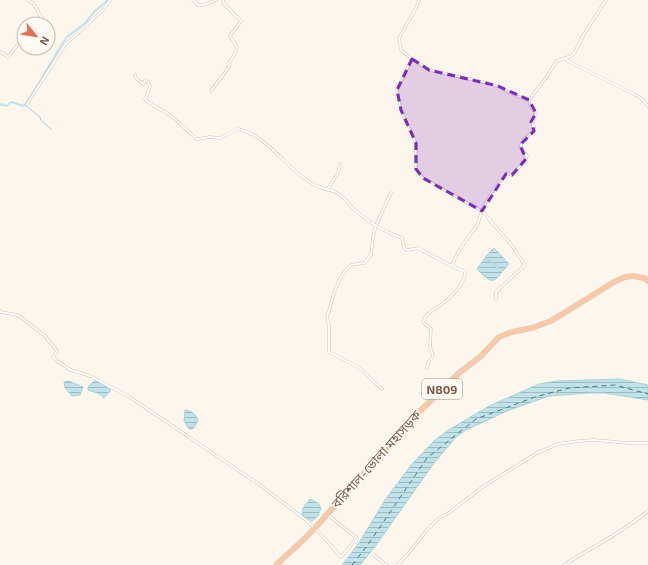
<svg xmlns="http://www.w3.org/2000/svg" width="648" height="565" viewBox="0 0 648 565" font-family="'Exo 2','Noto Sans Bengali',sans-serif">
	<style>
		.water { fill: url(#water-rules); stroke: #a5d3da }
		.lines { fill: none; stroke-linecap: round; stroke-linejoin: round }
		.stream { stroke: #a5d3da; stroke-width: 1 }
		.canal { stroke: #bfe3e8; stroke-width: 2 }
		.ferry { stroke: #437c86; stroke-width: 1; stroke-dasharray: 5 4; stroke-linecap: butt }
		.minor-casing { stroke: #d1beb0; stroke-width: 3 }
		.trunk-casing { stroke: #dad1cd; stroke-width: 6 }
		.minor { stroke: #fff; stroke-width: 2 }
		.trunk { stroke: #f9c8a4; stroke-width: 5 }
		.marked { fill: #7b2cbf; fill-opacity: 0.2; stroke: #7b2cbf; stroke-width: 3; stroke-dasharray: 8 5; stroke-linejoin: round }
		.labels { text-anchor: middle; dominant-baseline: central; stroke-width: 3; stroke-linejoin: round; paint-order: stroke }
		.shield { fill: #fffaf3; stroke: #a28b7f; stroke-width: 1 }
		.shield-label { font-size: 12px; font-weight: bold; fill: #7a5c4d }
		.street-label { font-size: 13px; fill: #7a5c4d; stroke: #fffaf3 }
	</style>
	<defs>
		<pattern id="water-rules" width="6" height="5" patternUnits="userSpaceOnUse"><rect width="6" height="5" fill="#bfe3e8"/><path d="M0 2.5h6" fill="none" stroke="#a0bbbe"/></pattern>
	</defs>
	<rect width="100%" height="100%" fill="#fdf6ec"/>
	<!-- water -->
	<g class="water">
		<path d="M494,248l15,16 -6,7 -18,-14z"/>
		<path d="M485,258l17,14 -5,6 -5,3 -8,-5 -7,-7z"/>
		<path d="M620,379l28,6v15l-43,-7h-18l-38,3 -42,15 -41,19 -10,7 -22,26 -60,85 -14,17h-18l17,-22 26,-43 27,-36 23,-24 12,-9 42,-25 50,-22 18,-3z"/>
		<path d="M96,380l15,10 -7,8 -4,-4 -12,-4v-3l6,-6z"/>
		<path d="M69,381l14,6 -3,8 -8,1 -7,-8 -1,-6z"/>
		<path d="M185,410c6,0 12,5 13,11l-5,8h-4l-5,-8z"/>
		<path d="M310,499l8,4 3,5 -3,8 -6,5 -7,-4 -3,-3 1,-6z"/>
	</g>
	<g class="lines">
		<!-- stream -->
		<path class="stream" d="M25,105l15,12 1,3 10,9"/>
		<!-- canal -->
		<path class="canal" d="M0,105l2,-1 4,2 6,-4 11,4 2,-1 14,-22 21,-36 7,-10 18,-14 10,-12 13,-11"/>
		<!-- ferry -->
		<path class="ferry" d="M352,565l15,-19 60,-88 49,-39 59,-22 34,-9 46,-3 33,9"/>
		<defs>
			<g id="minor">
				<path d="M28,0l6,4 11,20"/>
				<path d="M193,0l5,5h5l13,-5"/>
				<path d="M419,0l-3,8 -17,30 2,12 11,9 17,11 63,14 25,12 12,4"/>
				<path d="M1,52l7,5 12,-15 4,4"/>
				<path d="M565,58l3,3 66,33 8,5 6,7"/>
				<path d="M412,59l-15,31 4,20 15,33v26l7,9 59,33 31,36 12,18 -29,27v7"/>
				<path d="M135,75l1,3 7,6 2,-4 3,2 2,5 -5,12c6,7 15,9 23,15 11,7 19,17 29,25l13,-2 10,1 18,-9c23,5 39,26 56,41 8,7 18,15 28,18 5,2 11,2 15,5 7,3 12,12 18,17 13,12 30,22 47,28l1,7 2,4 3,1 10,-2 34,18"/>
				<path d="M211,91l18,-24v-4l7,-11 1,-5 -7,-11 11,-15 -17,-17 -1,-4"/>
				<path d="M27,104l38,-59 38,-35 7,-10"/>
				<path d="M327,190l11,-17 2,-9"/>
				<path d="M0,312l18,3 27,21 12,15 -4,6 4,4 14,9 19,6 38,20 132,89 46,35 12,11 23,26 13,-16 2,1 1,-4 -29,-23"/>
				<path d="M427,368l1,-5 5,-7 -3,-10 1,-17 -8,-7c2,-8 9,-11 15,-15 11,-8 27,-21 27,-35l-13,-6c5,-15 15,-27 24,-39 4,-6 4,-14 8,-21 6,-12 14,-23 23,-33l5,2 2,-2 12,-14 1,-3 -7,-9 4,-8 10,-8v-4l-2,-4 4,-9 -6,-9 -1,-5 17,-22 8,-13 3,-4 14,-5 4,-4 9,-18 22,-34"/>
				<path d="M382,389l-24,-22 -29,-15v-27l-2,-8 8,-27 7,-15 9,-10 13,-2 7,-8 2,-18 3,-12 15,-32"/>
				<path d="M374,555l12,10"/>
				<path d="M397,565l10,-10 20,-25 11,-11 12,-7 34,-26 53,-33 21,-9 21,-3 15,-1 35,3h19"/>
				<path d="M564,565c28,-18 58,-32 84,-54"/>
			</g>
			<path id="trunk" d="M276,565l25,-23 14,-14 100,-112 44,-43 21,-16 19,-20 13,-5 20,-4 19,-7 63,-39 11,-5 8,-1 11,2 4,3"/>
		</defs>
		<!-- minor casing -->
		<use href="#minor" class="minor-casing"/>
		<!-- trunk casing -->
		<use href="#trunk" class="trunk-casing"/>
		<!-- minor -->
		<use href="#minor" class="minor"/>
		<!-- trunk -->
		<use href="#trunk" class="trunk"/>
	</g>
	<!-- marked area -->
	<path class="marked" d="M412,59l17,11 69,16 31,14 7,13 -5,9 3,9 -14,14 6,14 -14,16 -6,-1 -24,37 -59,-33 -7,-9v-26l-15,-33 -4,-20z"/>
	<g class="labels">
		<!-- shield labels -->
		<rect class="shield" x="422" y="379" width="40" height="20" rx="3"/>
		<g class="shield-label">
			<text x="442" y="389">N809</text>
		</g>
		<!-- street labels -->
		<g class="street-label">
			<text transform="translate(376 459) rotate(-48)">বরিশাল-ভোলা মহাসড়ক</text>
		</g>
	</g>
	<!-- north arrow -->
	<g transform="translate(36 36) rotate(120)"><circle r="19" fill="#fffaf3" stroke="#cabbb1"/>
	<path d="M0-3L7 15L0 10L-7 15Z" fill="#e76f51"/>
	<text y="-6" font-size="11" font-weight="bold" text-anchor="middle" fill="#7a5c4d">N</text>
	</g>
</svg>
